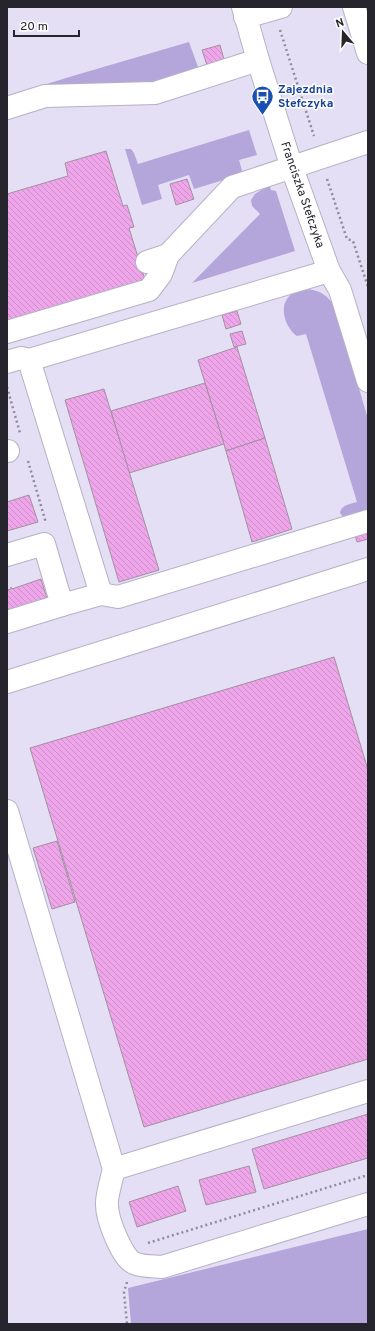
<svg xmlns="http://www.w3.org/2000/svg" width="375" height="1331" viewBox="0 0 375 1331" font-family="Overpass,sans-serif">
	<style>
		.green { fill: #b4a6db }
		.building { fill: url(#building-back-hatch); stroke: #a290a0 }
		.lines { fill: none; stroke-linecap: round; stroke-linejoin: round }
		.minor-casing { stroke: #b6b1c6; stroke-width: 24 }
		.path { stroke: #8f8b9a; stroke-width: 2.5; stroke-dasharray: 2 3; stroke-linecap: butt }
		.minor { stroke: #fff; stroke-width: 22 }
		.labels { text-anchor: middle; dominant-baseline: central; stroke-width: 3; stroke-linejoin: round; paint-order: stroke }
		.transit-label { font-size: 12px; font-weight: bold; fill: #164399; stroke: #fff; text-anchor: start }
		.street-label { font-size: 12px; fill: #26242c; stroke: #fff }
	</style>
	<defs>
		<pattern id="building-back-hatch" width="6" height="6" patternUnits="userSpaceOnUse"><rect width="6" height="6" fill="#eea5e9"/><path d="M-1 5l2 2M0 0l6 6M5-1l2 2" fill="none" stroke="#cc8ec8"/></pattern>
	</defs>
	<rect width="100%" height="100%" fill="#e4dff4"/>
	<!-- green -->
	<g class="green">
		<path d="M189,42l9,25 -46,15 -95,3 -17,1 36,-11z"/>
		<path d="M249,130l8,25 -18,5 4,14 -49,15 -5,-14 -31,10 4,14 -20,6 -17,-56h6l3,4 4,11z"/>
		<path d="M266,187h4l1,3 5,1 19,60 -103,32 68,-69 -8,-8 -1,-6 4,-6z"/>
		<path d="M304,289c14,0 24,6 31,18l33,112v95l-22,6 -6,-7c1,-8 10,-9 17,-11l-51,-168 -9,2c-12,-8 -20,-32 -5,-42 4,-3 8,-4 12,-5z"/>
		<path d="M368,1229v95h-237l-3,-36z"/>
	</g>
	<!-- building -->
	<g class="building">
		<path d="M220,45l5,18 -17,5 -6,-18z"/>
		<path d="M106,151l17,55 4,-1 7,22 -5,1 17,55 -139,42v-131l61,-18 -3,-13z"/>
		<path d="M187,179l7,20 -18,6 -6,-21z"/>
		<path d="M237,311l4,13 -15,5 -4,-14z"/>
		<path d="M242,331l4,13 -12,3 -4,-13z"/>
		<path d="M237,347l28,91 -39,13 -28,-91z"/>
		<path d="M205,383l19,61 -95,29 -18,-62z"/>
		<path d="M104,389l55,181 -40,12 -54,-182z"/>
		<path d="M265,438l27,91 -40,13 -26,-91z"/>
		<path d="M29,495l9,27 -31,9v-29z"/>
		<path d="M368,531v8l-11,3 -2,-7z"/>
		<path d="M41,579l7,23 -41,13v-25l4,-1v-2l1,2z"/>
		<path d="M334,657l34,113v289l-224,68 -114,-379z"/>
		<path d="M57,841l18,61 -23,7 -19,-61z"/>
		<path d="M368,1114v44l-104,31 -12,-40z"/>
		<path d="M249,1166l7,26 -50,13 -7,-25z"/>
		<path d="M178,1186l8,25 -49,16 -8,-25z"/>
	</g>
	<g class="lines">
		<defs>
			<g id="minor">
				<path d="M243,7l15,53 34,108 37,103 11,19 28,91"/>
				<path d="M354,7l14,46"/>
				<path d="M245,17l36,-10"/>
				<path d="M7,108l38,-12 110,-3 103,-33"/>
				<path d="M147,262l21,-7 64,-68 136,-45"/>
				<path d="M7,332l142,-42 12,-16 7,-19"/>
				<path d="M29,360l72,234"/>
				<path d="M7,362l14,-4 8,2 300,-89"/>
				<path d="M7,451h1"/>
				<path d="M7,555l37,-11 18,61 39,-11 17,3 250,-76"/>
				<path d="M7,622l55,-17"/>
				<path d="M7,682l361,-113"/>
				<path d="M7,811l107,358c-2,9 -8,28 -7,36 0,14 15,53 27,58 9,4 19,3 28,4l206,-63"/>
				<path d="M114,1169l254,-78"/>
			</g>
		</defs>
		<!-- minor casing -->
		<use href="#minor" class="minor-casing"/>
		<!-- path -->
		<g class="path">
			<path d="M280,30l34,106"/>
			<path d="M327,179l20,60 6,2 15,46"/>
			<path d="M7,387l13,46"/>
			<path d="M28,461l18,62"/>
			<path d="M148,1243l220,-68"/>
			<path d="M127,1282l-3,10 3,32"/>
		</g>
		<!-- minor -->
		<use href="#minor" class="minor"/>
	</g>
	<!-- icons -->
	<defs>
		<symbol id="bus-pin" viewBox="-11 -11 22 30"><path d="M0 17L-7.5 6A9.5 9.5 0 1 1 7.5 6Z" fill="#1a4fb4" stroke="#fff"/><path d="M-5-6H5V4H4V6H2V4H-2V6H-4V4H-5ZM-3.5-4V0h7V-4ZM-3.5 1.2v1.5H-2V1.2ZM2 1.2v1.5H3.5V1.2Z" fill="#fff"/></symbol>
	</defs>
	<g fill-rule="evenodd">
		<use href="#bus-pin" x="250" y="84" width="25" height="34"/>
	</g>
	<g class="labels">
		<!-- transit labels -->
		<g class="transit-label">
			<text x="278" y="90">Zajezdnia<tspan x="278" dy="14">Stefczyka</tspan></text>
		</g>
		<!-- street labels -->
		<g class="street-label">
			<text transform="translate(302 195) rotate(71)">Franciszka Stefczyka</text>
		</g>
	</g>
	<!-- border -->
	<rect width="375" height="1331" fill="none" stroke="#26242c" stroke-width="16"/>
	<!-- north arrow -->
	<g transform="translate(343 32) rotate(341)" stroke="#ffffff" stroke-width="3" paint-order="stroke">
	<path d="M0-3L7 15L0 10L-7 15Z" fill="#26242c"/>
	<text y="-6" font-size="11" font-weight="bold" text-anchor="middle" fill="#26242c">N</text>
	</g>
	<!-- scale -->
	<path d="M14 30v6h65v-6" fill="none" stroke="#26242c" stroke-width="2"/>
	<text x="20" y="30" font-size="12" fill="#26242c" stroke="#ffffff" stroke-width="3" paint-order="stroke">20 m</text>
</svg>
